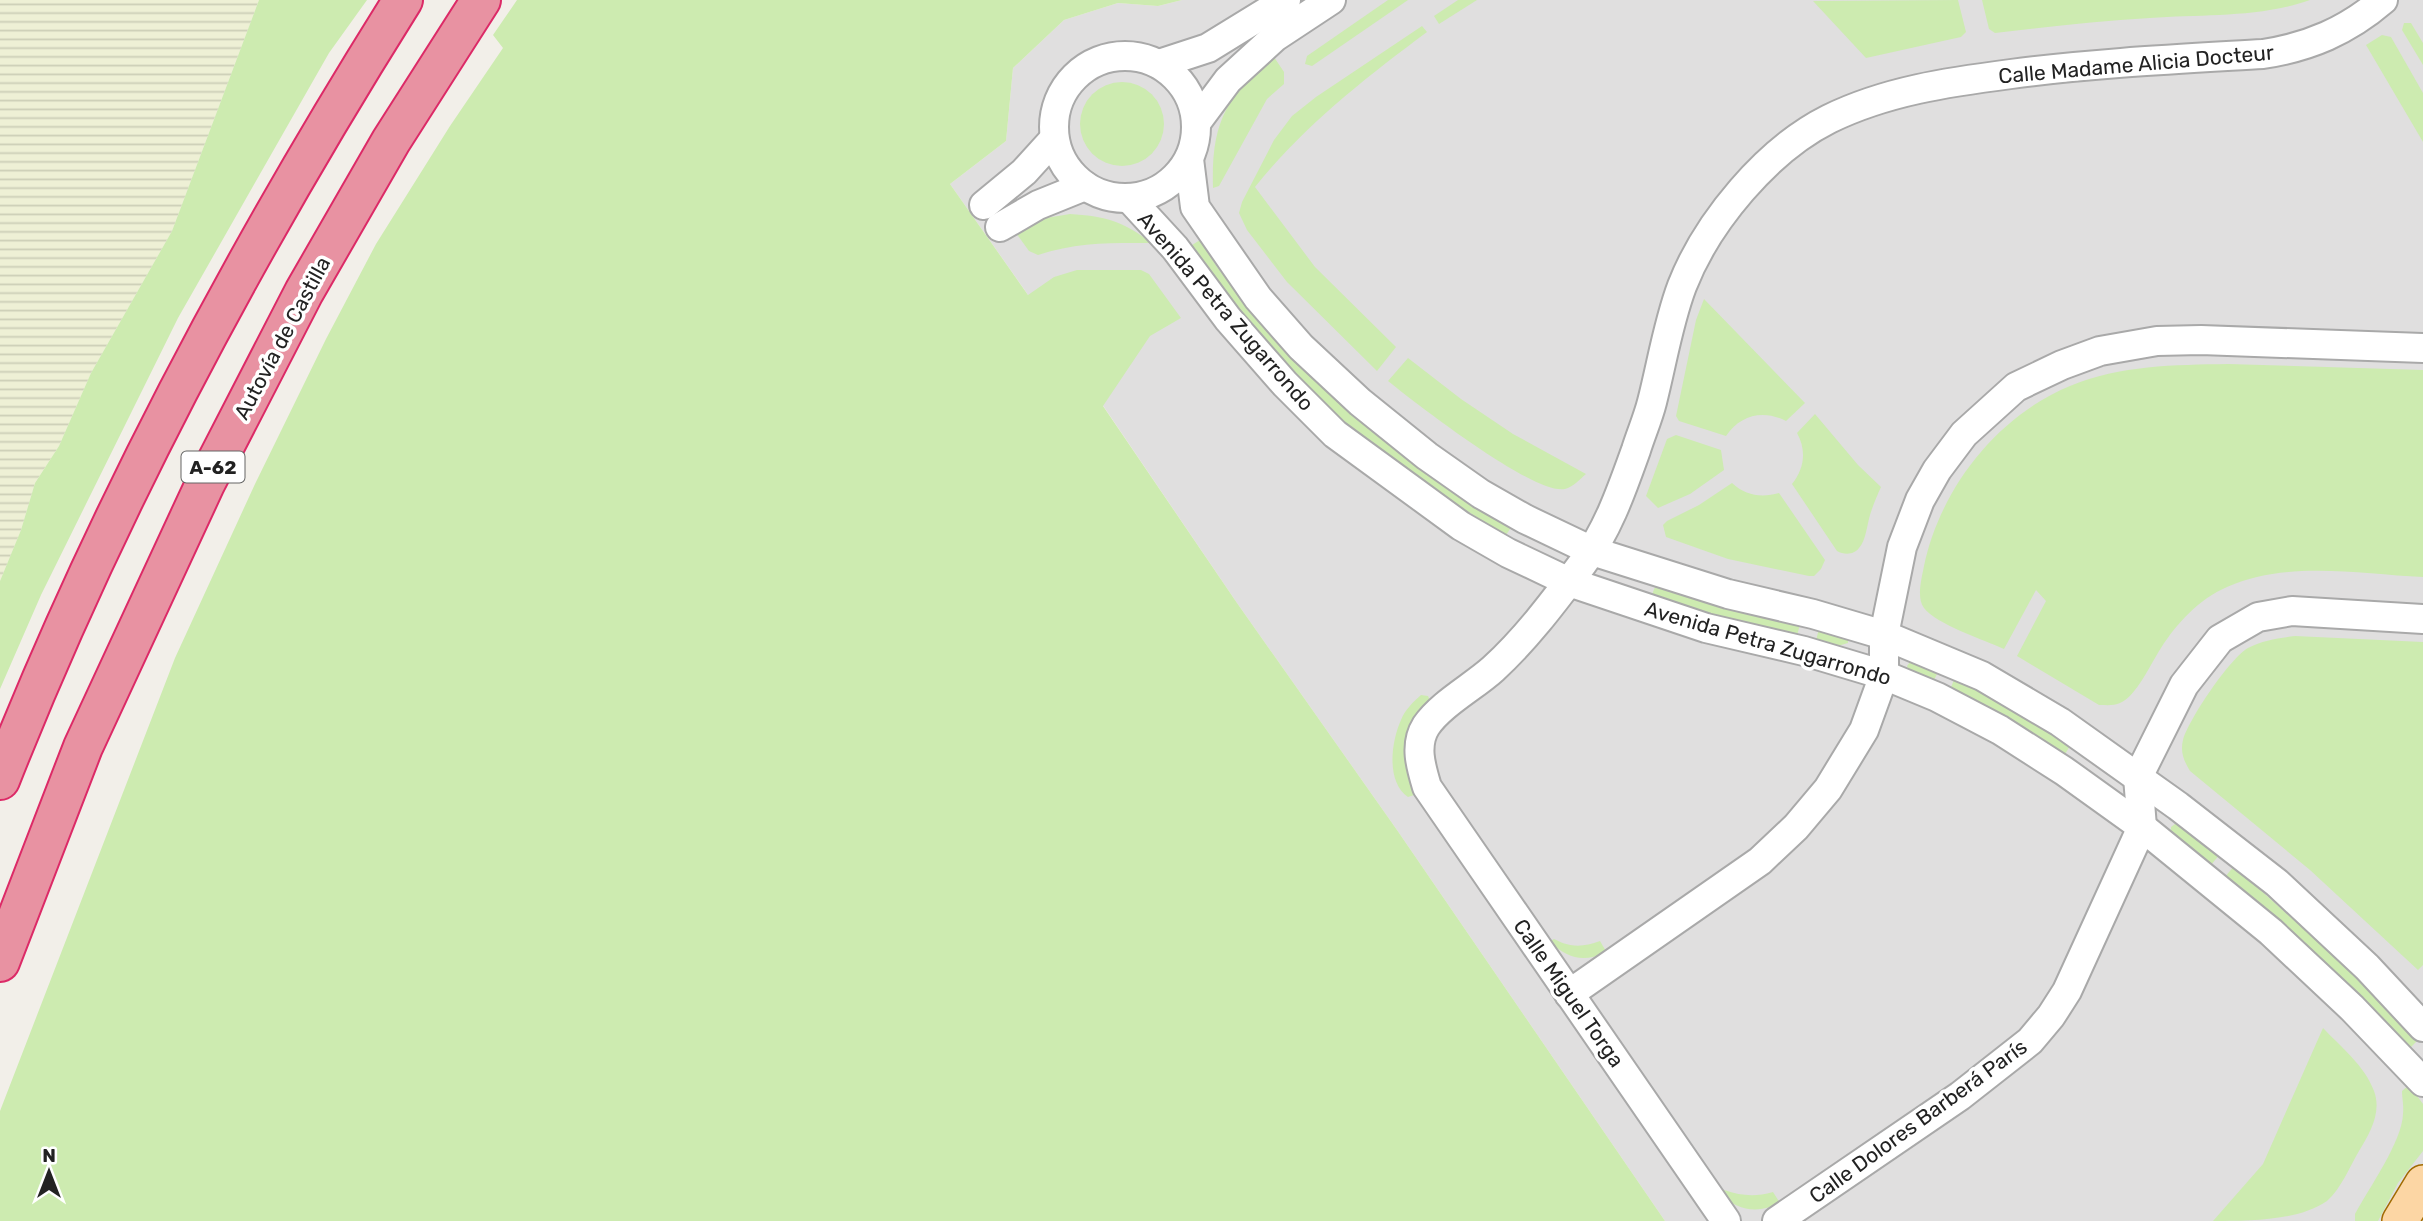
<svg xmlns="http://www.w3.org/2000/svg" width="2423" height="1221" viewBox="0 0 2423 1221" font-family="Rubik,sans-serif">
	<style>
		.residential { fill: #e0dfdf }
		.farmland { fill: url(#farmland-rules) }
		.grass { fill: #cdebb0 }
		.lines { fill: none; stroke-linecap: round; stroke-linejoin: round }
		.minor-casing { stroke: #a9a9a9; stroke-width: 32 }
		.major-casing { stroke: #a06b00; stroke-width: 38 }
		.highway-casing { stroke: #dc2a67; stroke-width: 42 }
		.minor { stroke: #fff; stroke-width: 28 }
		.major { stroke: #fcd6a4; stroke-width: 35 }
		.highway { stroke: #e892a2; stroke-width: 38 }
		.labels { text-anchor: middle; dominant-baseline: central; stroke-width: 7; stroke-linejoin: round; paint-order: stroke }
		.shield { fill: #fff; stroke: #646464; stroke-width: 2 }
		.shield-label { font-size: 19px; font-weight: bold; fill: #222 }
		.street-label { font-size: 21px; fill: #222; stroke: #fff }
	</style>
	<defs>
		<pattern id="farmland-rules" width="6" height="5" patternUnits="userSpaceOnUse" patternTransform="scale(1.75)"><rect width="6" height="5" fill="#eef0d5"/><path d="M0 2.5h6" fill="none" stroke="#ccceb7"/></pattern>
	</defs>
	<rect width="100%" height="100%" fill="#f2efe9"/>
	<!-- residential -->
	<path class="residential" d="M1182,0h1241v1221h-758l-268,-391 -160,-227 -213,-314 -74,-105 56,-43 7,-73 51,-48 54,-17 40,3z"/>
	<!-- farmland -->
	<path class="farmland" d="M0,0h259l-87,231 -81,142 -32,73 -24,37 -14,47 -21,51z"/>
	<!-- grass -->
	<g class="grass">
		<path d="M259,0h108l-38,53 -151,265 -137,277 -41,94v-108l21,-51 14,-47 24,-37 32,-73 81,-142z"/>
		<path d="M517,0h665l-24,6 -40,-3 -54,17 -51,48 -7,73 -56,43 78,111 26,-18 23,-7h64l8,4 32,44 -31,18 -47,70 134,197 160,227 268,391h-1665v-110l175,-453 80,-174 71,-145 50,-95 74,-118 53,-78 -10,-13z"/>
		<path d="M1388,0h20l-96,66 -7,-2 2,-8z"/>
		<path d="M1458,0h19l-38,24 -5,-8z"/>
		<path d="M1958,0l8,32 -5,5 -95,21 -53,-57z"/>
		<path d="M1982,0h328c-50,18 -107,14 -160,18 -52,3 -103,9 -155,15l-6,-4z"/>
		<path d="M2404,23h7l12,20v22l-21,-35z"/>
		<path d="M1422,26l5,6c-62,46 -124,95 -172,155l60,80 81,80 -19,24 -90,-89 -40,-52 -8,-17 3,-11 32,-62 18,-24 24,-19z"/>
		<path d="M2382,35l9,2 32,56v49l-57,-97z"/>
		<path d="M1272,54l12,18v12l-17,15 -48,87 -6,2c-2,-66 13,-89 59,-134z"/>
		<circle cx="1122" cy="124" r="42"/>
		<path d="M1070,214c34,2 54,7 81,29 -41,0 -74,-1 -113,12l-9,-4 -13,-18 30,-15z"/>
		<path d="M1200,240l17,27 34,43 263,213 -8,12c-82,-49 -161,-105 -227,-175 -33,-34 -61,-75 -90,-113z"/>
		<path d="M1704,299l101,104 -19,18c-23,-12 -46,-6 -60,15l-47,-15 -3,-5 20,-96z"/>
		<path d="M1408,358l53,41 52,35 73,40c-6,5 -13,13 -21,15 -30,7 -151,-87 -177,-108z"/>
		<path d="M2228,364l195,6v207c-64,-3 -135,-17 -196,10 -28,12 -50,36 -66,61 -10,15 -25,49 -41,55 -6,3 -14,2 -21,2l-82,-49 29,-55 -10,-11 -32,59c-20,-9 -68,-25 -80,-41 -8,-10 -2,-31 0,-42 16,-77 73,-150 146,-180 51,-21 104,-21 158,-22z"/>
		<path d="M1815,414l43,51 23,22c-4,9 -8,18 -11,28 -3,10 -4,25 -11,33 -5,7 -15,7 -22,3l-45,-67c12,-15 15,-33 5,-51z"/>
		<path d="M1676,435l45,15 3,20 -34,24 -32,14 -12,-12 21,-57z"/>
		<path d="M1732,483c14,13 30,15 47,10l46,67 -4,9 -7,7h-5l-81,-17 -62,-22 -3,-12 4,-4 32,-16z"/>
		<path d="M1655,587l145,37 -3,12 -86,-20 -60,-19z"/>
		<path d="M1819,628l29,10v5l-14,4 -18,-6z"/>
		<path d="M2295,636l128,6v323l-5,5 -108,-100 -120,-99c-6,-10 -10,-19 -7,-31 6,-21 47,-82 65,-92 15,-8 31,-10 47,-12z"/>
		<path d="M1916,660l23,10 -6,12 -24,-11 -2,-5 3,-4z"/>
		<path d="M1955,677l42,22 74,45 -7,12 -114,-66z"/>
		<path d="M1421,695l7,1 3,7c-18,30 -39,53 -14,88l-3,4 -6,2c-22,-15 -17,-55 -7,-77 4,-10 12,-18 20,-25z"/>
		<path d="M2175,824h5l40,30 -9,11 -40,-32v-6z"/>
		<path d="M2234,866l116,105 68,69 -10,10 -183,-173z"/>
		<path d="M1554,939c17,9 29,8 46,2l7,12c-26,9 -37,6 -58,-11z"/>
		<path d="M2323,1028c18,19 42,38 51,63 8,21 -4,42 -15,60 -9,15 -18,38 -32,50 -29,20 -77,20 -114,20l50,-57z"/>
		<path d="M2409,1085l14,19v47l-25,32 -20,38h-23v-7c14,-26 47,-72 48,-100 1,-8 -1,-16 -1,-23z"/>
		<path d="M1724,1190c18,6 31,7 49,2l7,11c-22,11 -42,8 -60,-9z"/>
	</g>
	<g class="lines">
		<defs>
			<g id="minor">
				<circle cx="1125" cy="127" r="71"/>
				<path d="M1159,64l49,-16 78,-48"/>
				<path d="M1196,123l32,-43 47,-43 56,-37"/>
				<path d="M1189,159l6,48 63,91 43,49 59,55 67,54 54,38 44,25 67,32 136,43 85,20 71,21 98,41 78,46 118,84 99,77 90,84 56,60"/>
				<path d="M1129,198l46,50 53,71 57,65 50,50 126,92 47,27 61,29 137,46 98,23 80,24 53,22 63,33 64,41 78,56 129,105 81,76 71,74"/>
				<path d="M984,205l40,-33 30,-33"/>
				<path d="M1000,227l38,-22 47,-19"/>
				<path d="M1569,994l191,-133 36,-34 32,-38 36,-59 20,-55v-40l18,-88 18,-47 17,-30 27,-36 52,-47 46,-22 38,-14 57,-10 44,-1 222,8"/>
				<path d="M1726,1221l-299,-434c-6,-20 -13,-42 -1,-61 15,-22 47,-39 67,-57 34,-31 62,-69 90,-106 25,-33 39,-74 53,-113 5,-16 12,-32 16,-48 10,-39 16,-79 30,-116 25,-64 85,-136 147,-167 57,-28 120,-37 182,-45 84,-11 168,-15 252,-20 46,-7 84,-23 120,-54"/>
				<path d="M1777,1221l183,-125 70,-55 21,-25 16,-25 75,-164 -4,-50 46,-92 36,-46 38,-22 34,-6 131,8"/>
			</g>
			<path id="major" d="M2400,1221l23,-38"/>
			<g id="highway">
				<path d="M0,780c108,-273 247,-532 403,-780"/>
				<path d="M0,962l83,-215 122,-263 99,-192 87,-151 90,-141"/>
			</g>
		</defs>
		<!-- minor casing -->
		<use href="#minor" class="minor-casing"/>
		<!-- major casing -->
		<use href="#major" class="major-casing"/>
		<!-- highway casing -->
		<use href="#highway" class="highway-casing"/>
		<!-- minor -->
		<use href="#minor" class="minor"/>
		<!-- major -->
		<use href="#major" class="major"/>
		<!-- highway -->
		<use href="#highway" class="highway"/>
	</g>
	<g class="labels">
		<!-- shield labels -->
		<rect class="shield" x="181.5" y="451.5" width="63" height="31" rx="5"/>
		<g class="shield-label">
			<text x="213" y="467">A-62</text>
		</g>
		<!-- street labels -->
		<g class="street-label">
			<text transform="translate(2136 64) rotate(-5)">Calle Madame Alicia Docteur</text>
			<text transform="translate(1226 311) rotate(49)">Avenida Petra Zugarrondo</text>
			<text transform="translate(282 338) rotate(-62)">Autovía de Castilla</text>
			<text transform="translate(1768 643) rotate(16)">Avenida Petra Zugarrondo</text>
			<text transform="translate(1569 993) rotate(55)">Calle Miguel Torga</text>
			<text transform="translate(1918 1121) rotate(-36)">Calle Dolores Barberá París</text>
		</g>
	</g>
	<!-- north arrow -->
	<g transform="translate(49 1172)" stroke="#ffffff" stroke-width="5" paint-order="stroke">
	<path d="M0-5L12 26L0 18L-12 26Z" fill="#222222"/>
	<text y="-10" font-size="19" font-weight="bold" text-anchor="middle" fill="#222222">N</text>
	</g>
</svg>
